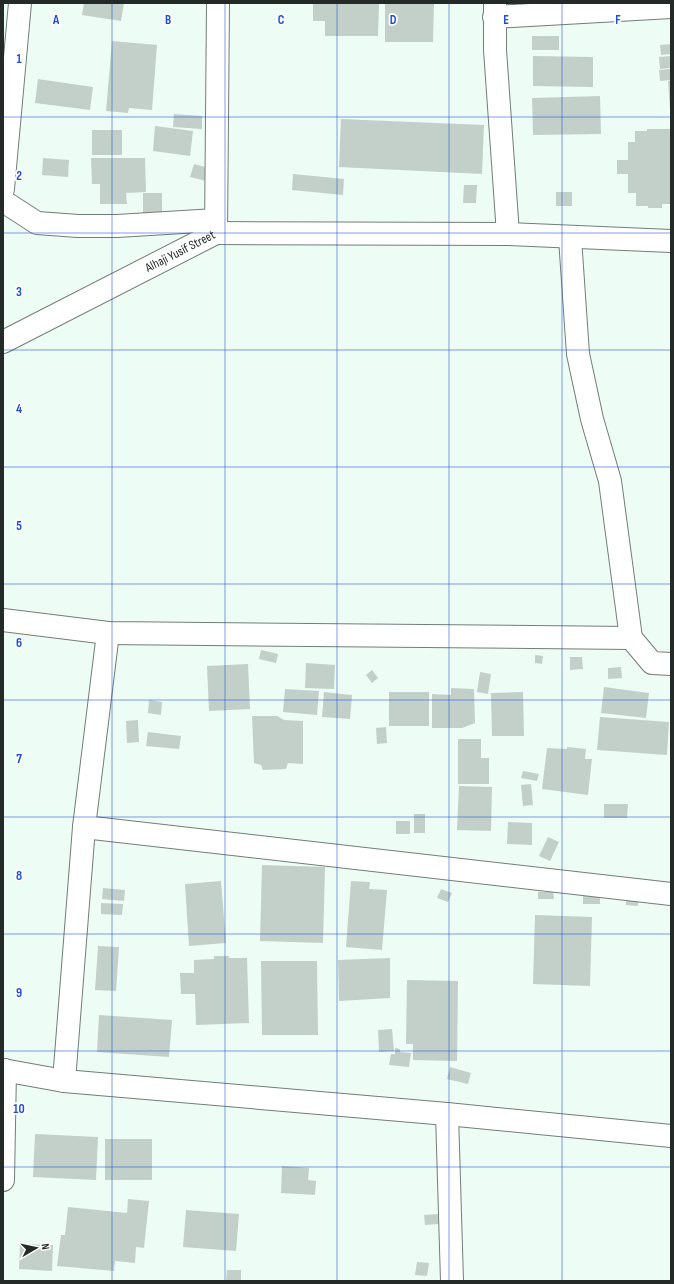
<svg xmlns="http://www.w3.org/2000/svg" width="674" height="1284" viewBox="0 0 674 1284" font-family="'Sofia Sans Condensed',sans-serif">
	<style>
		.building { fill: #c2d0c9 }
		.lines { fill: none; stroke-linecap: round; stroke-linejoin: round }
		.minor-casing { stroke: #717e78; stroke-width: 24 }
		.minor { stroke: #fff; stroke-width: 22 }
		.grid { fill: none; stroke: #1d4ed8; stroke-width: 1; stroke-opacity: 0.55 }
		.labels { text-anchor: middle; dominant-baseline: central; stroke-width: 3.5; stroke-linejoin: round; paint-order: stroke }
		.street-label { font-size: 13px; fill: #242a27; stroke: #fff }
		.grid-label { font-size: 13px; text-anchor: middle; font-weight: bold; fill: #1d4ed8; stroke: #fff; stroke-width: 3.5; stroke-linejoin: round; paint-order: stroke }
	</style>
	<rect width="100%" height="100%" fill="#edfcf4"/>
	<!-- building -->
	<g class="building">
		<path d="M84,3h40l-3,18 -39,-6z"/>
		<path d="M313,3h66l-1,33h-53v-15h-12z"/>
		<path d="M385,3h49l-1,39h-48z"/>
		<rect x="532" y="36" width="27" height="14"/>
		<path d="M112,41l45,4 -5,65 -23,-2 -1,5 -22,-2z"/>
		<path d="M671,44v10l-10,1 -1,-10z"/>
		<path d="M533,56l60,1v30l-60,-1z"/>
		<path d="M671,56v12l-11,1 -1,-12z"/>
		<path d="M671,69v11l-11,1 -1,-11z"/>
		<path d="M38,79l55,8 -3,23 -55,-7z"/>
		<path d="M668,81h3v28h-1z"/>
		<path d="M600,96l1,38 -68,1 -1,-37z"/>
		<path d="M174,114l28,2v13l-29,-2z"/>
		<path d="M341,119l143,6 -2,49 -143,-7z"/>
		<path d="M155,126l38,5 -3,25 -37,-5z"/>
		<path d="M647,129h24v75h-9v4h-14v-2h-12v-13h-8v-19h-11v-14h11v-18h7v-11h12z"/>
		<rect x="92" y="130" width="30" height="25"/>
		<path d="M43,158l26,2 -1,17 -26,-2z"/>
		<path d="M91,158h54l1,34 -20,1 1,11h-27v-20h-8z"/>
		<path d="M194,164l15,4 -3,13 -16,-4z"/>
		<path d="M293,174l51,5 -1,16 -51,-5z"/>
		<path d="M464,185h13l-1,18h-13z"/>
		<rect x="556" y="192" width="16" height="14"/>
		<rect x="143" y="193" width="19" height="20"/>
		<path d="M261,650l17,4 -2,9 -17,-4z"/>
		<path d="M535,655l8,1 -1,8 -7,-1z"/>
		<path d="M570,657h12l1,12 -13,1z"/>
		<path d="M306,663l29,2 -1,24 -29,-1z"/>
		<path d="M248,664l2,45 -41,2 -2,-45z"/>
		<path d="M621,667l1,11 -14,1v-11z"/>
		<path d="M372,670l6,8 -6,5 -6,-8z"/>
		<path d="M480,672l11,2 -3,20 -11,-2z"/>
		<path d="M604,687l45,6 -3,25 -45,-5z"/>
		<path d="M451,688l23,1 1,34 -13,5h-30v-34l19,1z"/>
		<path d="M285,689l34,2 -2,24 -34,-3z"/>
		<path d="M324,692l28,3 -2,24 -28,-2z"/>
		<rect x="389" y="692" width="40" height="34"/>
		<path d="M523,692l1,44h-32l-1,-43z"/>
		<path d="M149,700l13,2 -1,13 -13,-2z"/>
		<path d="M252,716h25l7,4 19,1v43l-15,-1 -2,6 -23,1 -2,-5 -7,-2z"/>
		<path d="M600,717l69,5 -2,33 -70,-5z"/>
		<path d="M138,720l1,22 -12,1 -1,-22z"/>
		<path d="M386,727l1,16 -10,1 -1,-16z"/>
		<path d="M148,732l33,4 -2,13 -33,-3z"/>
		<path d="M458,739h23v19h8v26h-31z"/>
		<path d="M567,747l19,2 -1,10h7l-4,36 -46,-6 5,-41 20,1z"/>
		<path d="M523,771l16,3 -2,7 -16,-3z"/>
		<path d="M531,784l2,21 -10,1 -2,-21z"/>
		<path d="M459,786l33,1 -1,44 -34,-1z"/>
		<path d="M604,804h24l-1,14h-23z"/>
		<rect x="414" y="814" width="11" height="19"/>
		<rect x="396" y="821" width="14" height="13"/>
		<path d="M508,822l24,1v22l-25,-1z"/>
		<path d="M548,837l11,5 -9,19 -11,-5z"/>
		<path d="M262,865l63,2 -2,76 -63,-2z"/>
		<path d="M221,881l5,62 -37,3 -4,-62z"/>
		<path d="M351,881l19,1 -1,7 18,1 -5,60 -36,-3z"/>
		<path d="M103,888l22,2 -1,11 -22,-2z"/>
		<path d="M441,889l11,4 -4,9 -11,-4z"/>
		<rect x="583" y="889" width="17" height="15"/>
		<path d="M626,891h13l-1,15 -12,-1z"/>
		<path d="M538,892h15l1,7h-16z"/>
		<path d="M101,903l22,1 -1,11 -21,-1z"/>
		<path d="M535,915l57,2 -2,69 -57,-2z"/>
		<path d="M98,946l21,1 -3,44 -21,-1z"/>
		<path d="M214,956h15v2h18l2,65 -53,2 -1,-31h-14l-1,-21h14v-13l20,-1z"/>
		<path d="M390,958v40l-51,3 -1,-41z"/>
		<path d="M261,961h56l1,74h-56z"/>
		<path d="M407,980l51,1 -1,80 -44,-1v-16h-7z"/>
		<path d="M99,1015l73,5 -3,37 -72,-5z"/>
		<path d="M392,1029l2,22 -15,1 -1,-22z"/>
		<path d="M395,1048l5,1v3l11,1 -2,14 -20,-2 2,-11h4z"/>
		<path d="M450,1067l21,6 -3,11 -21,-5z"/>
		<path d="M35,1134l63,3 -2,43 -63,-3z"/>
		<rect x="105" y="1139" width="47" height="41"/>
		<path d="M282,1166l27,2 -1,12 8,1 -1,14 -34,-2z"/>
		<path d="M128,1199l21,2 -5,47 -8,-1 -1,16 -20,-2 -1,10 -57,-5 4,-31h4l3,-28 59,6z"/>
		<path d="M186,1210l53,4 -3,37 -53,-4z"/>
		<path d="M438,1214l1,10 -14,1 -1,-10z"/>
		<path d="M20,1244l33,1 -1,26 -33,-2z"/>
		<path d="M417,1262l12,1 -2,13 -12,-1z"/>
		<path d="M227,1270h14v11h-15z"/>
	</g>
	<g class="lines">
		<defs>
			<g id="minor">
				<path d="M494,17l177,-10"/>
				<path d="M3,189l17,-186"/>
				<path d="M3,201l34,22 41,3h39l99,-6"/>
				<path d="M216,233l292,1 -13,-184v-47"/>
				<path d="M508,234l163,7"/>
				<path d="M570,238l8,116 14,65 18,62 21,157"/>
				<path id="s1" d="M3,342l213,-109 2,-230"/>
				<path d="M3,620l105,13 523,5 21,25 19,1"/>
				<path d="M84,827l587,67"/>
				<path d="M3,1070l61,11 383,33 224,22"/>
				<path d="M64,1081l20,-254 24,-194"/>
				<path d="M447,1114l5,167"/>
				<path d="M3,1180l2,-110"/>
			</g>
		</defs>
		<!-- minor casing -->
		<use href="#minor" class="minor-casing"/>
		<!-- minor -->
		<use href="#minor" class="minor"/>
	</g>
	<!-- grid -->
	<path class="grid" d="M112,3v1278M225,3v1278M337,3v1278M449,3v1278M562,3v1278M3,117h668M3,233h668M3,350h668M3,467h668M3,584h668M3,700h668M3,817h668M3,934h668M3,1051h668M3,1167h668"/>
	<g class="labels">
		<!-- street labels -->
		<g class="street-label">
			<text stroke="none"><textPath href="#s1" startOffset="199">Alhaji Yusif Street</textPath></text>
		</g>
	</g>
	<g class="grid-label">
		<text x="56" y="24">A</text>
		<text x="168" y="24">B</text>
		<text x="281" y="24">C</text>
		<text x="393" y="24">D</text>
		<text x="506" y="24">E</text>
		<text x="618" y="24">F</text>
		<text x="19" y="63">1</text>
		<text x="19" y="180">2</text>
		<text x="19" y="296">3</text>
		<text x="19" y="413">4</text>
		<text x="19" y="530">5</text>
		<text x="19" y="647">6</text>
		<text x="19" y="763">7</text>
		<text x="19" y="880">8</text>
		<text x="19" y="997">9</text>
		<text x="19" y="1113">10</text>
	</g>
	<!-- border -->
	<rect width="674" height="1284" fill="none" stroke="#242a27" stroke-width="8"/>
	<!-- north arrow -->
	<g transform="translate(36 1248) rotate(81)" stroke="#ffffff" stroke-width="3" paint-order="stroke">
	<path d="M0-3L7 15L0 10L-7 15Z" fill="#242a27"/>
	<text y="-6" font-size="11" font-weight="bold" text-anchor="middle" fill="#242a27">N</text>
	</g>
</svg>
